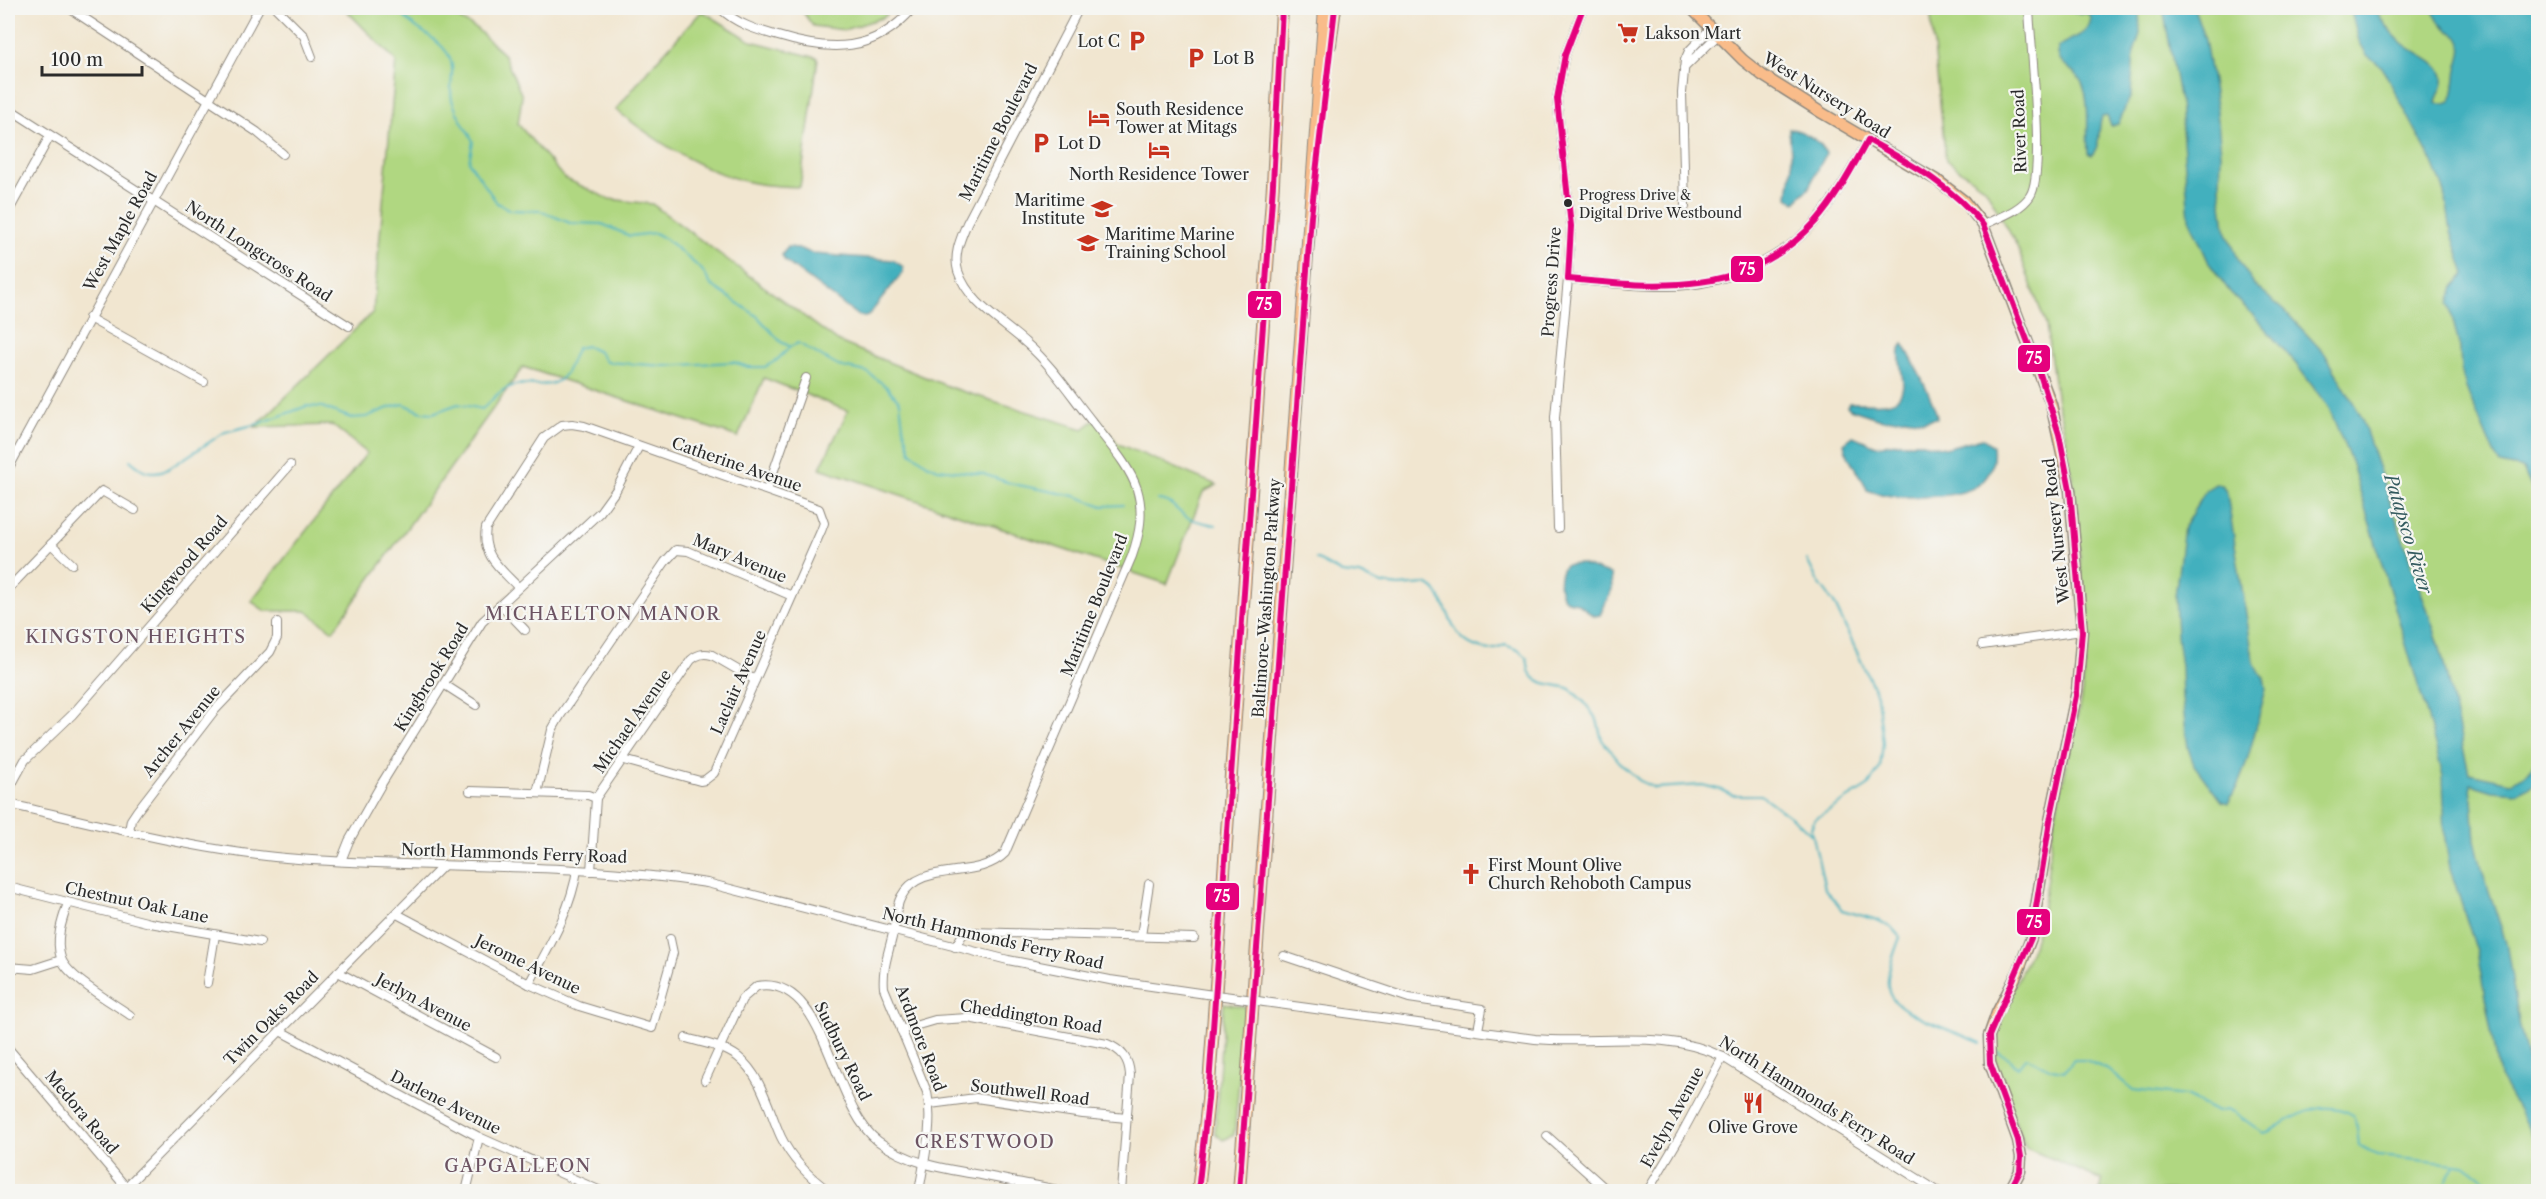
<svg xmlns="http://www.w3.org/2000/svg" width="2546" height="1199" viewBox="0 0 2546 1199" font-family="'Libre Caslon Text',serif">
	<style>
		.green { fill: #b0d781; stroke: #6e8156; stroke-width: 1.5 }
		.water { fill: #42b0be; stroke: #366e74; stroke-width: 1.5 }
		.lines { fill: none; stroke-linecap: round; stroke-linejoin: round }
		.stream { stroke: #42b0be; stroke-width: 2 }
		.minor-casing { stroke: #8e887e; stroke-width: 10 }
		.major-casing { stroke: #8e887e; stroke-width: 13 }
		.highway-casing { stroke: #8e887e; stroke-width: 14 }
		.minor { stroke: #fff; stroke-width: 8 }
		.major { stroke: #f9bc8a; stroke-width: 10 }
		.highway { stroke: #f9bc8a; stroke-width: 12 }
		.minor-bridge-casing { stroke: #8e887e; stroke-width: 10; stroke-linecap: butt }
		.minor-bridge { stroke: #fff; stroke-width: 8 }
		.bus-1-casing { stroke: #f6f6f2; stroke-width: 10 }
		.bus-1 { stroke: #e5007d; stroke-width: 6 }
		.bus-dot { fill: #2b2b2b; stroke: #f6f6f2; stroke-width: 2 }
		.labels { text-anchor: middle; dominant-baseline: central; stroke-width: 4.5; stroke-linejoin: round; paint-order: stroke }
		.bus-label { font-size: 14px; fill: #2b2b2b; stroke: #f6f6f2; text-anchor: start }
		.poi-label { font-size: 16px; fill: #2b2b2b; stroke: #f6f6f2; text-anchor: start }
		.street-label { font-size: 16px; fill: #2b2b2b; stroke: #f6f6f2 }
		.water-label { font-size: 18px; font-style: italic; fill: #335a5e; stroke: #f6f6f2 }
		.neighbourhood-label { font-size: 18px; letter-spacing: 1.5px; fill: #6c5362; stroke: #f6f6f2 }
		.line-badge { stroke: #f6f6f2; stroke-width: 2 }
		.badge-label { font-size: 16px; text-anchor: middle; font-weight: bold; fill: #fff }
	</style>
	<rect width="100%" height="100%" fill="#f6f6f2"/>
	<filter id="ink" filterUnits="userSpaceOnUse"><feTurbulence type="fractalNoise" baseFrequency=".0167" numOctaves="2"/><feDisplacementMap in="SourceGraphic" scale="12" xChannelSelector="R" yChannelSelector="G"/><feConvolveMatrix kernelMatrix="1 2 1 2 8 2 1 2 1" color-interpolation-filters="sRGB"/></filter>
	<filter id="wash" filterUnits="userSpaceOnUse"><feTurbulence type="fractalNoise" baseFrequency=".008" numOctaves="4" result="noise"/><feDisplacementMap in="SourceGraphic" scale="24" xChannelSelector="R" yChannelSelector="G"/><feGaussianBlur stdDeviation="1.35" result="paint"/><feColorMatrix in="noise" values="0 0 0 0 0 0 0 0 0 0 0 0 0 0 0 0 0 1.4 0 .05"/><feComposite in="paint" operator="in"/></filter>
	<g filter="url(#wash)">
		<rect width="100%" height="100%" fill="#f1e6d0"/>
		<!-- green -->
		<g class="green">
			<path d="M344,8h97l36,21 27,26 18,41 -4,28 46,54 45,21 43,5 187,138 113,46 131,41 15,-12 20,27 99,41 -14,7 -36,92 -347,-116 28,-57 -84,-33 -26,59 -215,-70 -190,264 -27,-20h-41l-14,-10 116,-148 -35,-28 -77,2 118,-115 23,-251z"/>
			<path d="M800,8h93l-9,9 -40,13 -31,-4z"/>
			<path d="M1930,8h608v1183h-439l3,-11 -76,-32c-13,-34 -34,-72 -32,-108 2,-29 32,-70 41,-101 11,-37 13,-78 19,-116 12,-65 34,-127 32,-193l-12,-140 -9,-57 -8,-31 -11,-77 -29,-79 -31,-57 -40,-29z"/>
			<path d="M702,11l49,30 67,17 -18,129c-16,-1 -34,-1 -51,-5 -49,-11 -94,-42 -133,-72l32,-40z"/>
			<path d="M1224,1003l22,4 -12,128 -11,5 -8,-7z"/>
		</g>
		<!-- water -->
		<g class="water">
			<path d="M2060,8h79l1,26 -6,18 -3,43 -13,29 -7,2 -4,-10 -5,1c-5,13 0,26 -10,38l-4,-2c-2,-22 3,-49 -6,-70 -6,-15 -27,-17 -24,-36 12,-10 32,-10 33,-30l-5,-4h-11z"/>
			<path d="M2163,8h31l11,32 12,71 4,42 -1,34 5,41 14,33 15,24 31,26 40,43 35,60 80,233 29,126 42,9 14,-7 13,-15v22l-21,11 -24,-2 -22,-7 4,56 8,33 23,69 14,85 8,34 10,21v63l-39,-68 -22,-125 -27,-84 -5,-29 -2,-63 -13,-51 -78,-261 -23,-56 -33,-44 -41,-47 -25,-25 -21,-29 -20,-45 -9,-116z"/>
			<path d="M2350,8h24c7,11 16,24 26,33 11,12 38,18 43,35 2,11 -6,18 -7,27 22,7 18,-20 21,-33 2,-11 8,-20 2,-32 -2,-4 -7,-5 -11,-8 -8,-6 -13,-14 -17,-22h107v588l-2,-21 1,-75 -14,-31 -23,-5 -5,-8 -29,-68 -5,-19 -1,-20 -11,-45 5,-17 11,-13 -14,-43 -6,-38 -12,-30 -51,-96 -15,-12 -8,-14z"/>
			<path d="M1789,129c12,0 34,13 37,25l-18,35 -13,13 -7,-5 4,-32z"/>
			<path d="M787,247l11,1 16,6 79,6 10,7v5l-35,44 -4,1 -7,-2 -72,-54 -3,-6z"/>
			<path d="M1903,344c7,10 35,66 34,74l-14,3 -18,-3 -22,2 -33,-11 -3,-3 2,-3c14,-2 43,6 51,-8 9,-15 -7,-39 3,-51z"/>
			<path d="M1853,436l23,10 21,-3h25l23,5 37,-10 11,8c5,46 -36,50 -71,51 -20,0 -36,0 -55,-7 -5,-17 -21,-30 -23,-47z"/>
			<path d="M2217,483l6,3 4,8 27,170 10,14 2,11c-10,35 -18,84 -38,114l-7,-2 -27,-36 -6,-17 -6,-50 -1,-31 -4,-31 -2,-40 9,-69 22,-37z"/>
			<path d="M1581,564l30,11 1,14 -12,26 -6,1c-6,-3 -10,-9 -16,-12 -4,-3 -6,-1 -10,-3 -12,-7 -10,-27 -3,-36z"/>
		</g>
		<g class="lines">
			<!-- stream -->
			<g class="stream">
				<path d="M398,8c11,21 37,26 50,46 9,15 0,31 4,46 4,14 14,28 21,41l-4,21 28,41 13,7 31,1 29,12 32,1 28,12 24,-3 12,6 36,31 9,15 46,31 24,26 8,4"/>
				<path d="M130,460c13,12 21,15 38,9l57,-37 36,-9 46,-17 15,1 29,11 15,-1 25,-10 13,-3 18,8 11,1 25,-9 24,5c10,-8 17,-19 30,-23 17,-6 40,7 53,-12 5,-7 7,-18 12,-26l9,-2 13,6 7,10 59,4 68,-4 15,5h17l12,-7 13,-13 8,-4 40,23 29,6 20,15 13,15 3,24 8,26 16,12 11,5 45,5 30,10 62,12 28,10 20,-1"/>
				<path d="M1158,500c15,0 17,11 29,17 9,5 19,6 29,8"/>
				<path d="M1316,559l26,14 18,2 22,9 17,2 27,-2c4,2 9,5 11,9 14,18 13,43 37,53 12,5 20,5 31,-1l13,5 9,7 2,14 5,7 10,5 25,5 16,15 12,17 5,20 20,25 18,16 15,7 47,-3 20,5 10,5h29l39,29 13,12 12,53 17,21 32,9 16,7 10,11c-5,15 -16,39 -11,55 6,22 71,41 92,51"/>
				<path d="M1807,560l10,20 17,23 43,92 6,48 -3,25 -12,18 -53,33 -4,9 1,7"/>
				<path d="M1995,1050l14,8 9,9 8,-10 25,12 13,2 10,-11h12l24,11 23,19 53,6 31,16 9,-2 8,2 29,21c8,-1 11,-5 17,-8 24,-14 47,-25 73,-10l4,13 2,17 20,11 86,9 37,27"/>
				<path d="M2449,1192c-5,-12 0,-19 7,-28"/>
			</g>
		</g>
	</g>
	<g filter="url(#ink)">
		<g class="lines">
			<defs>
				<g id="minor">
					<path d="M69,8l188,124 26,22"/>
					<path d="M276,8l28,28 8,21"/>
					<path d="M720,8c16,16 37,22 58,28 52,16 97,17 135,-28"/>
					<path d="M1684,68l34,-33"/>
					<path d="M8,108l341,218"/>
					<path d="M1685,207l-3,-114 3,-33 4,-9 22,-23"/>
					<path d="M8,212l42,-76"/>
					<path d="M1983,225c16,-8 37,-14 47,-29 16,-23 0,-153 -1,-188"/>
					<path d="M1568,279c34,3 67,8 101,7 53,0 112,-25 147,-65 21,-25 36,-53 52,-81"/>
					<path d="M89,318l115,64"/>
					<path d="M8,469l251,-461"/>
					<path d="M767,490l39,-112"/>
					<path d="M1558,528l-3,-111 13,-138 3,-53 -14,-127 8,-44 18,-47"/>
					<path d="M51,544l21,20"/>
					<path d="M518,587c-17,-18 -37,-32 -32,-59l58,-90 18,-13 10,-1 12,2 235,83 5,14 -3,8 -107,242 -9,7 -5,1 -76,-21"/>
					<path d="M8,589l94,-98 33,19"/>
					<path d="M501,605l24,25"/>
					<path d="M1982,645l100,-14"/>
					<path d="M445,685l31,20"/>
					<path d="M8,791l17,-31 47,-45 218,-250"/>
					<path d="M470,791l118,4 8,3"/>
					<path d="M537,793l15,-63 8,-14 105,-154 11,-12 12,1 104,45"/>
					<path d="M8,804c95,21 192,48 290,55 136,10 274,3 409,24l301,77 102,20 96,14"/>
					<path d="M129,831l2,-11 6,-9 77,-100 56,-59 7,-14v-15"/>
					<path d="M341,861l8,-20 33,-58 100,-161 118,-110 16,-22 23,-44"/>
					<path d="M591,871l5,-73 95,-138c7,-6 12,-7 21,-5l43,25"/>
					<path d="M8,887l142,36 110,19"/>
					<path d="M68,903c-6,17 -13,37 -7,55 6,19 52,45 69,57"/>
					<path d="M397,914l132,70 50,22 73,22 21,-75 -3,-14"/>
					<path d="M1141,936l8,-52"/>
					<path d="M955,947l8,-13 8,-2 223,6"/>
					<path d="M1284,956l125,42 73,11 -4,21"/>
					<path d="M8,967l25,2 28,-9"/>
					<path d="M338,972l158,85"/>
					<path d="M207,983l8,-48"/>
					<path d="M529,984c19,-36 42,-73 48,-114"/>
					<path d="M1224,996l22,3"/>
					<path d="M1264,1002l271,37c63,6 129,-11 188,18l216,135"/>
					<path d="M901,1030l34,-10 33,-2 139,26c15,6 22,15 23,31l-9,117"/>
					<path d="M280,1031l199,106 124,55"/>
					<path d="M686,1038c18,5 37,8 52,19 24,19 31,54 43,80 11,23 28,40 49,55"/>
					<path d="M8,1048l117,138 11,6"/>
					<path d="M705,1080l37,-81 15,-13c70,-12 73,119 121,155 31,23 67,28 103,34 29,6 58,11 86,17"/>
					<path d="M930,1104l46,-6 107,16 44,4"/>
					<path d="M1547,1136l62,56"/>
					<path d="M121,1192l322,-326"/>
					<path d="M466,1192l13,-55"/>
					<path d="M919,1192c5,-33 15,-67 8,-100l-43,-104c-2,-20 5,-36 9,-55 3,-13 2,-25 8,-36 20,-38 76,-15 104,-44l127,-297c8,-23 12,-44 5,-67 -8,-24 -28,-45 -43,-65 -22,-27 -41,-58 -68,-81 -23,-21 -58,-40 -68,-72 -5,-17 3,-33 9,-48l112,-215"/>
					<path d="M1647,1192l34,-57 42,-78"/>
				</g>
				<path id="major" d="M1691,8l52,52 19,15 60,38 116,68 26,20 19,24 68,179 19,86 12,141 -5,60 -27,130 -19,117 -13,34 -21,41 -8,23 1,27 28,77 3,17 -1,14 -11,21"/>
				<g id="highway">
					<path d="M1330,45l5,-37"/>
					<path d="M1198,1192l10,-93 10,-142 55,-773 9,-176"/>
					<path d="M1239,1192l86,-1184"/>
				</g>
			</defs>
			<!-- minor casing -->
			<use href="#minor" class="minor-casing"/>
			<!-- major casing -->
			<use href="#major" class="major-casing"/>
			<!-- highway casing -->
			<use href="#highway" class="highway-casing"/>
			<!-- minor -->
			<use href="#minor" class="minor"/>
			<!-- major -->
			<use href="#major" class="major"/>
			<!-- highway -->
			<use href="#highway" class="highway"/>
			<defs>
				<g id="minor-bridge">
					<path d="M1206,994l18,2"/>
					<path d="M1246,999l18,3"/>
				</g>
			</defs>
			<!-- minor-bridge casing -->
			<use href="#minor-bridge" class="minor-bridge-casing"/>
			<!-- minor-bridge -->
			<use href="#minor-bridge" class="minor-bridge"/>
			<defs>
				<g id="bus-1">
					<path d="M1868,140c43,24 84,46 115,85l57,149 19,60 11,56 12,141 -5,60 -27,130 -19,117 -42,98 1,27 28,77 3,17 -1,14 -11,21"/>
					<path d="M1568,279c91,9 180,18 248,-58 21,-24 36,-53 52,-81"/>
					<path d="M1568,279l3,-53 -14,-127 8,-44 18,-47"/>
					<path d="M1198,1192l10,-93 65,-915 9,-176"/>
					<path d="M1239,1192l72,-976 24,-208"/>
				</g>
			</defs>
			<!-- bus-1 casing -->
			<use href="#bus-1" class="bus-1-casing"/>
			<!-- bus-1 -->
			<use href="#bus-1" class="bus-1"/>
		</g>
	</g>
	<!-- icons -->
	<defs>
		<symbol id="supermarket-bare" viewBox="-9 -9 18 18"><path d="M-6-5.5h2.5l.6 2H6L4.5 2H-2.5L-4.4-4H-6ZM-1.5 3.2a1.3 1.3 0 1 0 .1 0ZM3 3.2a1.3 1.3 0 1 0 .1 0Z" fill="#c8321e" stroke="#f6f6f2" stroke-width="2.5" paint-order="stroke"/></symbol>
		<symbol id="parking-bare" viewBox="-9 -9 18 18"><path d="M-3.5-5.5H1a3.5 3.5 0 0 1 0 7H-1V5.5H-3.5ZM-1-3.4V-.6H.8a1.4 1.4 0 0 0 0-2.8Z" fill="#c8321e" stroke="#f6f6f2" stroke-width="2.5" paint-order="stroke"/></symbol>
		<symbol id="hotel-bare" viewBox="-9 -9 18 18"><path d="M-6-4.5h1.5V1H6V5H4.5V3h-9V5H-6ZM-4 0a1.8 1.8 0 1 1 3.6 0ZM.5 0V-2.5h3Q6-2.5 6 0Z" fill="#c8321e" stroke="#f6f6f2" stroke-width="2.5" paint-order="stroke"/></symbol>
		<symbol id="school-bare" viewBox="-9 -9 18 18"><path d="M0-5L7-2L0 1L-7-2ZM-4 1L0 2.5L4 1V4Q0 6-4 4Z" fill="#c8321e" stroke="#f6f6f2" stroke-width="2.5" paint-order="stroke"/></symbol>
		<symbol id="church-bare" viewBox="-9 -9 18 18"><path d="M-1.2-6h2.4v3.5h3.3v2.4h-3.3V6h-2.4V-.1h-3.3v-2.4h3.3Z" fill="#c8321e" stroke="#f6f6f2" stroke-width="2.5" paint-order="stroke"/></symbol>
		<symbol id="restaurant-bare" viewBox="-9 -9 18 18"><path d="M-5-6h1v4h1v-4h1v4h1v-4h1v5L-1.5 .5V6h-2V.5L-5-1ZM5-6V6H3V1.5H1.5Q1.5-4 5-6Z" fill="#c8321e" stroke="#f6f6f2" stroke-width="2.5" paint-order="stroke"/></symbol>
	</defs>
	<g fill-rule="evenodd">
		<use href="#supermarket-bare" x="1613" y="18" width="30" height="30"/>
		<use href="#parking-bare" x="1122" y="26" width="30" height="30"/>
		<use href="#parking-bare" x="1181" y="43" width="30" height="30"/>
		<use href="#hotel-bare" x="1084" y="103" width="30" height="30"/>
		<use href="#parking-bare" x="1026" y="128" width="30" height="30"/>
		<use href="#hotel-bare" x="1144" y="135" width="30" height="30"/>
		<use href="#school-bare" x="1087" y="194" width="30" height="30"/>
		<use href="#school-bare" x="1073" y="228" width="30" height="30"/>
		<use href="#church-bare" x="1456" y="859" width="30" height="30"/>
		<use href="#restaurant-bare" x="1738" y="1088" width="30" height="30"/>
	</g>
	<!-- markers -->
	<circle class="bus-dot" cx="1568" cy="203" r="5"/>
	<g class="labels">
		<!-- bus labels -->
		<g class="bus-label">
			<text x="1579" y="195">Progress Drive &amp;<tspan x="1579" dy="18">Digital Drive Westbound</tspan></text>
		</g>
		<!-- poi labels -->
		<g class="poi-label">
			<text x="1645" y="33">Lakson Mart</text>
			<text x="1120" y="41" text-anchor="end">Lot C</text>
			<text x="1213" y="58">Lot B</text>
			<text x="1116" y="109">South Residence<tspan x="1116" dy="18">Tower at Mitags</tspan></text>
			<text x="1058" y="143">Lot D</text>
			<text x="1159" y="174" text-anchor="middle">North Residence Tower</text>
			<text x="1085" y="200" text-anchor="end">Maritime<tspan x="1085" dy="18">Institute</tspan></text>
			<text x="1105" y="234">Maritime Marine<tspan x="1105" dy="18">Training School</tspan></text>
			<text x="1488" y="865">First Mount Olive<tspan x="1488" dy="18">Church Rehoboth Campus</tspan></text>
			<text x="1753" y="1127" text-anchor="middle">Olive Grove</text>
		</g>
		<!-- street labels -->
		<g class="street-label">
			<text transform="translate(1827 95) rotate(32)">West Nursery Road</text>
			<text transform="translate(2019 131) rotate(-92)">River Road</text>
			<text transform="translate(998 132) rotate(-63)">Maritime Boulevard</text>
			<text transform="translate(120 231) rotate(-61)">West Maple Road</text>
			<text transform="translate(259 251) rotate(33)">North Longcross Road</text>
			<text transform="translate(1551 282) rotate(-86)">Progress Drive</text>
			<text transform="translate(737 464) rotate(19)">Catherine Avenue</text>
			<text transform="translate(2056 531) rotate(-96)">West Nursery Road</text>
			<text transform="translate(740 558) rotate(23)">Mary Avenue</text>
			<text transform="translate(184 564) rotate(-49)">Kingwood Road</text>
			<text transform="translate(1266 598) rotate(-86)">Baltimore-Washington Parkway</text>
			<text transform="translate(1094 605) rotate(-68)">Maritime Boulevard</text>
			<text transform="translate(431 677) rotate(-58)">Kingbrook Road</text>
			<text transform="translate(738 682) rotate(-66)">Laclair Avenue</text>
			<text transform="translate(632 721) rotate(-55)">Michael Avenue</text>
			<text transform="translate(181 731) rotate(-51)">Archer Avenue</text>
			<text transform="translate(514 853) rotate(2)">North Hammonds Ferry Road</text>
			<text transform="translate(137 902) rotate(12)">Chestnut Oak Lane</text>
			<text transform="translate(993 938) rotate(13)">North Hammonds Ferry Road</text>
			<text transform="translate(528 964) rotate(26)">Jerome Avenue</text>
			<text transform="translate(424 1002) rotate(28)">Jerlyn Avenue</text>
			<text transform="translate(1031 1016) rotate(9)">Cheddington Road</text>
			<text transform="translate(271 1018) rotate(-45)">Twin Oaks Road</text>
			<text transform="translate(921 1038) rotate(69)">Ardmore Road</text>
			<text transform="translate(843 1051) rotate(64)">Sudbury Road</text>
			<text transform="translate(1030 1092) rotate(7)">Southwell Road</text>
			<text transform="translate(1817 1100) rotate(32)">North Hammonds Ferry Road</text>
			<text transform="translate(446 1102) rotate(27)">Darlene Avenue</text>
			<text transform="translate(82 1112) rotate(50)">Medora Road</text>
			<text transform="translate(1672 1117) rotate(-61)">Evelyn Avenue</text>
		</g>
		<!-- water labels -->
		<g class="water-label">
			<text transform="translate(2408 534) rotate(73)">Patapsco River</text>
		</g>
		<!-- neighbourhood labels -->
		<g class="neighbourhood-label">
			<text x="603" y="614">MICHAELTON MANOR</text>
			<text x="136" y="637">KINGSTON HEIGHTS</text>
			<text x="985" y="1142">CRESTWOOD</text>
			<text x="518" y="1166">GAPGALLEON</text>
		</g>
	</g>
	<g class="line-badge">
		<rect x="1730" y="255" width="34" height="28" rx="6" fill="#e5007d"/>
		<rect x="1247" y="290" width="35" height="29" rx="6" fill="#e5007d"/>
		<rect x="2017" y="344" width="34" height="29" rx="6" fill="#e5007d"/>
		<rect x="1205" y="882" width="35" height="29" rx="6" fill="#e5007d"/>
		<rect x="2016" y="908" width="35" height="28" rx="6" fill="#e5007d"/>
	</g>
	<g class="badge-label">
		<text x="1747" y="275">75</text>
		<text x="1264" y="310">75</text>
		<text x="2034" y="364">75</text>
		<text x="1222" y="902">75</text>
		<text x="2034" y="928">75</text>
	</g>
	<!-- margin -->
	<rect width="2546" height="1199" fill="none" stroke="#f6f6f2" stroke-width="30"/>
	<!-- scale -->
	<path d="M42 66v9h100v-9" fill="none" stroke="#2b2b2b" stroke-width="3"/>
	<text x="51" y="66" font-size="18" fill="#2b2b2b" stroke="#f6f6f2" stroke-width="4.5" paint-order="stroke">100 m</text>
</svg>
